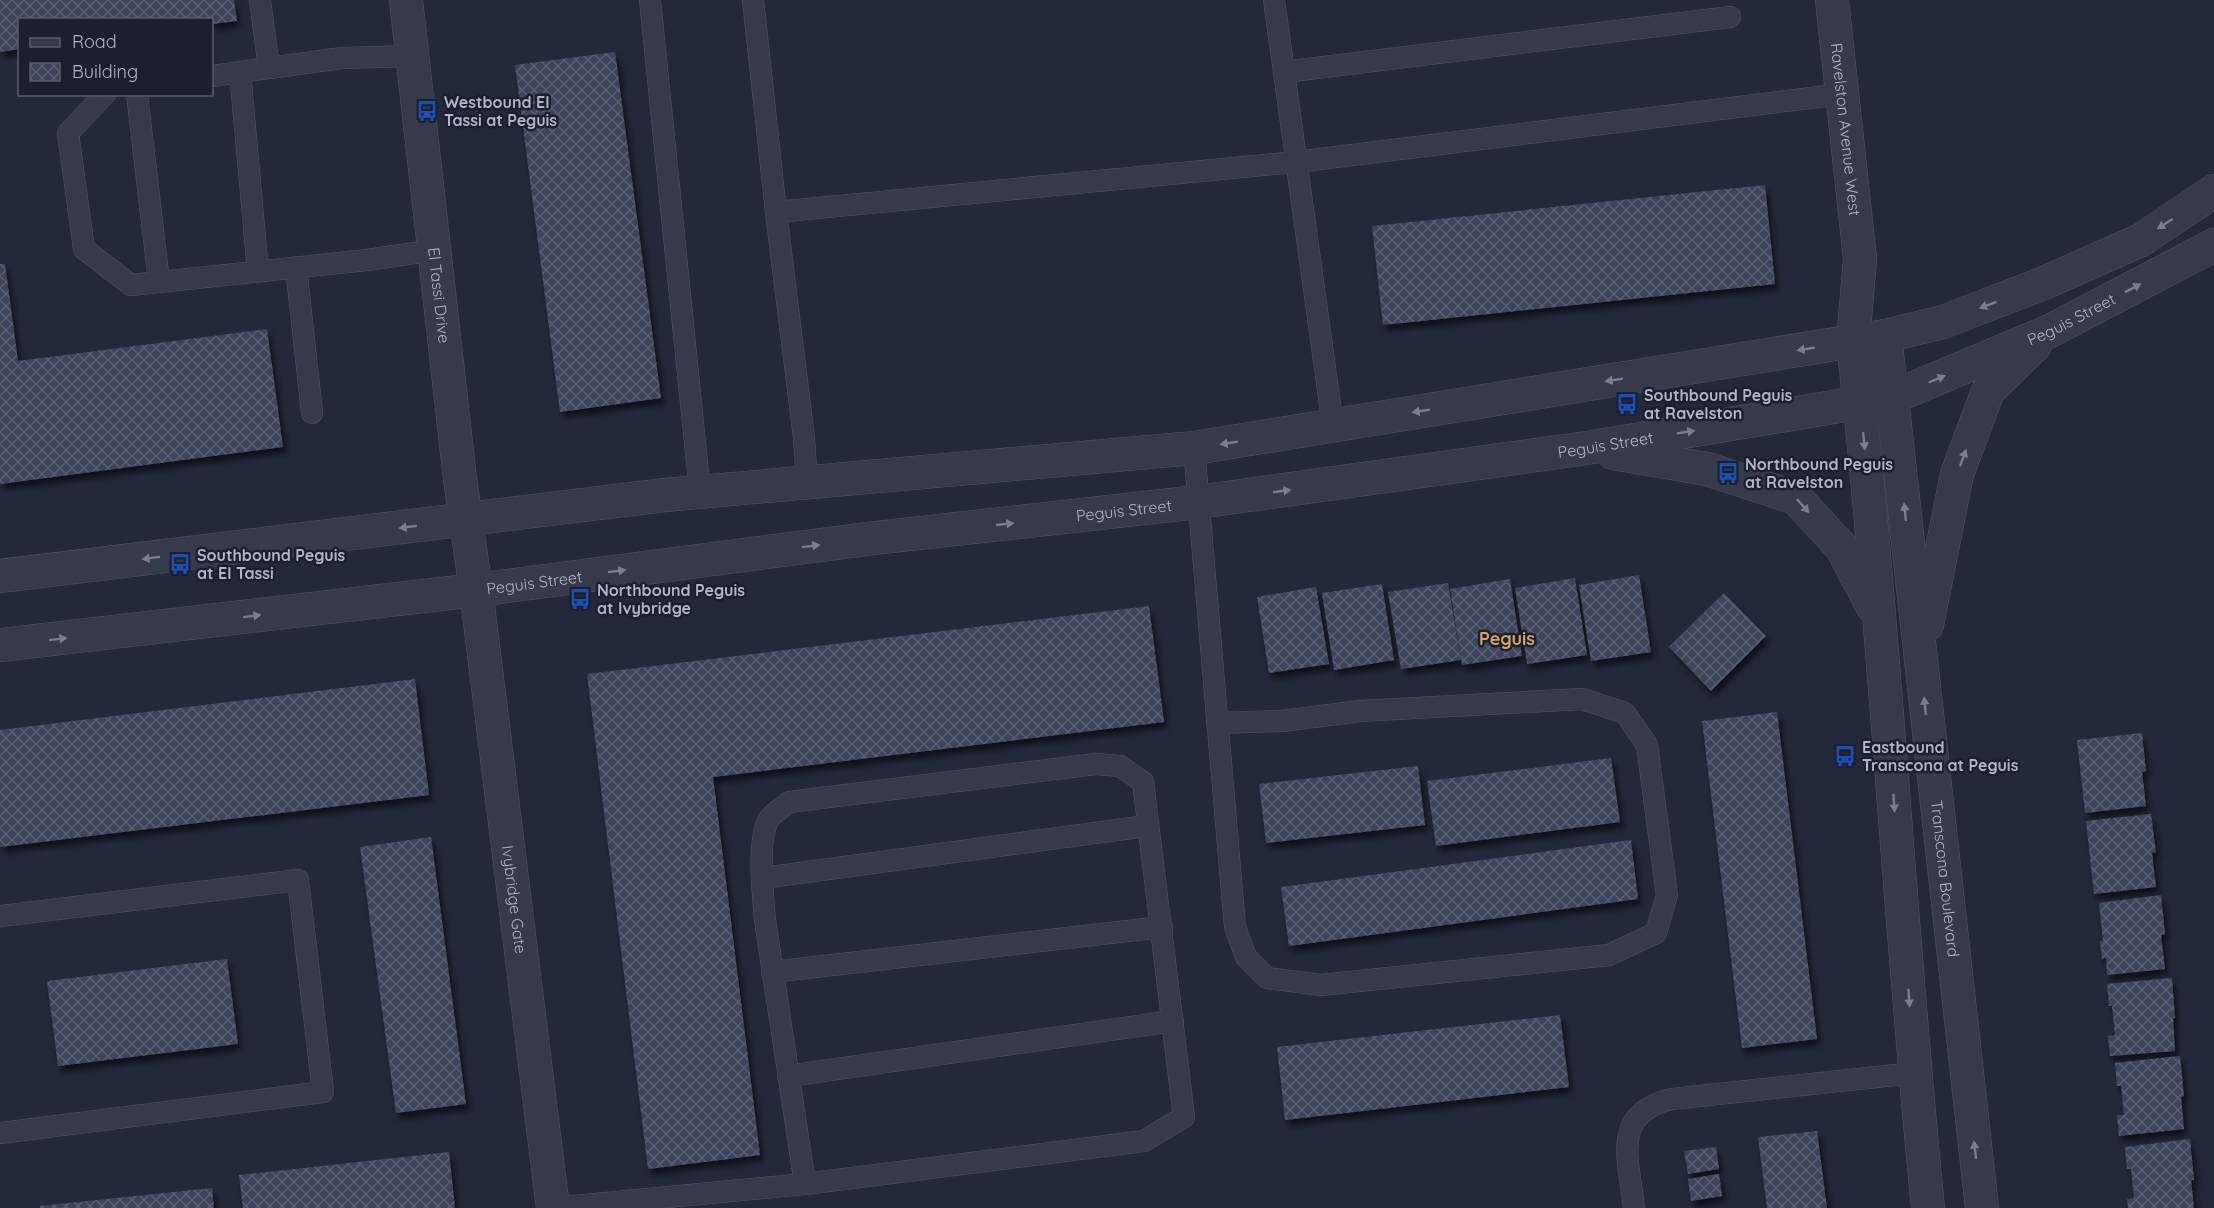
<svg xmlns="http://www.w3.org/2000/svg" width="2214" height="1208" viewBox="0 0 2214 1208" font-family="Quicksand,sans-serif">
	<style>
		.building { fill: url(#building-cross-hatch); filter: url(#shadow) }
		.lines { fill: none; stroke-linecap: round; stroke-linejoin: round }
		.service-casing { stroke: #515666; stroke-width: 22 }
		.minor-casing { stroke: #515666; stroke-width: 34 }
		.tertiary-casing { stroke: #515666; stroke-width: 34 }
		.service { stroke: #363b4c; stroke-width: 21 }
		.minor { stroke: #363b4c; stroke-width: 33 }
		.tertiary { stroke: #363b4c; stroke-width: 33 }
		.oneway { fill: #7a7f90 }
		.labels { text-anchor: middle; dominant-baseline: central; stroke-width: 5; stroke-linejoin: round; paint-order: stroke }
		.poi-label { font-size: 16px; font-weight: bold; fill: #b1b6c7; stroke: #1b2030; text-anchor: start }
		.street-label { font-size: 16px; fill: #b1b6c7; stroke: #1b2030 }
		.neighbourhood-label { font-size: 18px; font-weight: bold; fill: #d6a45d; stroke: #1b2030 }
	</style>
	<defs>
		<pattern id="building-cross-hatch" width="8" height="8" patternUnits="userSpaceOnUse" patternTransform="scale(1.5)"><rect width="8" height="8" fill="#3e455b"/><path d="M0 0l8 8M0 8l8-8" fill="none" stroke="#585e71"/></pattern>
		<filter id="shadow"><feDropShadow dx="3.5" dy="6" stdDeviation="3" flood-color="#0009"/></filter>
	</defs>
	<rect width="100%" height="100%" fill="#22293b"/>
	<!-- building -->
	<g class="building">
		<path d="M0,0h234l3,21 -25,3v-4h-192v29l-20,3z"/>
		<path d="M615,52l46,346 -101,14 -45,-347z"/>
		<path d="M1765,185l10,99 -392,41 -11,-99z"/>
		<path d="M0,264h5l13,97 249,-32 16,118 -283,37z"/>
		<path d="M1639,575l12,77 -60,9 -12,-76z"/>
		<path d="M1575,578l12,77 -60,9 -12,-76z"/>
		<path d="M1510,579l12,77 -60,9 -12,-76z"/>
		<path d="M1448,583l13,77 -60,9 -13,-77z"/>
		<path d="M1382,584l12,76 -60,10 -12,-77z"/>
		<path d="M1316,587l13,77 -60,9 -12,-76z"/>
		<path d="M1724,593l42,43 -55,55 -42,-44z"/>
		<path d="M1149,606l15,116 -451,55 47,378 -112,14 -61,-495z"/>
		<path d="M415,679l14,116 -429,52v-117z"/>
		<path d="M1777,712l40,327 -75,9 -40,-327z"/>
		<path d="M2142,733l4,38 -4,1 4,34 -61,7 -8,-73z"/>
		<path d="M1611,758l9,64 -184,24 -9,-65z"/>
		<path d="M1418,766l7,59 -159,18 -7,-59z"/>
		<path d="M2151,814l5,39h-4l4,34 -62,7 -8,-73z"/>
		<path d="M431,837l35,267 -70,9 -36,-266z"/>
		<path d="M1631,840l7,59 -349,47 -8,-59z"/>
		<path d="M2161,895l4,39 -4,1 4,34 -58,6 -1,-17 -4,1 -2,-18h3l-4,-38z"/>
		<path d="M227,959l11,85 -180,22 -11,-85z"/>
		<path d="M2172,978l3,40h-2l2,33 -65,5 -2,-20 7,-1 -3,-29h-3l-2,-22z"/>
		<path d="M1560,1015l9,72 -284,33 -8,-73z"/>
		<path d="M2180,1056l4,40 -3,1 3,32 -65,7 -2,-21h7l-3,-29h-4l-2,-23z"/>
		<path d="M1817,1131l10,77h-60l-9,-71z"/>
		<path d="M2190,1139l4,41h-3l3,28h-66l-1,-9 7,-1 -3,-29h-4l-2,-22z"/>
		<path d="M1716,1147l3,22 -31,5 -4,-23z"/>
		<path d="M449,1152l6,56h-212l-4,-33z"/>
		<path d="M1719,1174l3,22 -31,5 -3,-22z"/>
		<path d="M212,1188l2,20h-174v-2z"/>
	</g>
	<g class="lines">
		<defs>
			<g id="service">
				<path d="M260,0l9,68"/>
				<path d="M650,0l50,492"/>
				<path d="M753,0l23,212 520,-50 546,-68"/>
				<path d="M1274,0l59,426"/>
				<path d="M240,72l18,199"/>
				<path d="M1284,72l446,-55"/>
				<path d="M212,76l130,-18 69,-2"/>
				<path d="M105,94l-37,39 16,116 47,36 236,-25 68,-10"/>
				<path d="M137,94l22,188"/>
				<path d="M776,212l28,226 3,45"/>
				<path d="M296,267l16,146"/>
				<path d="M1194,448l41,479 11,30 21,21 54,7 288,-30 47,-22 11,-38 -20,-150 -22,-32 -43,-14 -222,12 -78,10 -65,2"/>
				<path d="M762,878l385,-52"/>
				<path d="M0,916l298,-36 25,212 -323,41"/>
				<path d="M772,972l390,-45"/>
				<path d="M788,1076l385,-55"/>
				<path d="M553,1208l252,-24 339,-43 40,-24 -41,-335 -23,-16 -24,-2 -307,38c-6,6 -18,12 -21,19 -11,21 -5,74 -3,99l40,264"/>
				<path d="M1634,1208c-5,-48 -24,-95 38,-109l242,-26"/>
			</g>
			<g id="minor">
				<path id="s1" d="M406,0l54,479 16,111 77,618"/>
				<path id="s2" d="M1832,0l28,259 -7,82"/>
			</g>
			<g id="tertiary">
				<path id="s3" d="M1885,336l97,872"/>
				<path d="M1853,341c32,288 46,578 75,867"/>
				<path d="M1613,453l94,16 89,29 46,50 31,59"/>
				<path d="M0,576l665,-81 529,-47 691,-112 58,-14 101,-39 97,-43 73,-49"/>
				<path d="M1927,625l30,-151 31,-83 47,-46"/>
				<path id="s4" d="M0,645l476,-55 399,-52 323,-36 389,-54 306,-51 157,-66 164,-86"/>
			</g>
		</defs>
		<!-- service casing -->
		<use href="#service" class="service-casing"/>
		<!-- minor casing -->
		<use href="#minor" class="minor-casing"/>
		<!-- tertiary casing -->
		<use href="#tertiary" class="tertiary-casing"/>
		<!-- service -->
		<use href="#service" class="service"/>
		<!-- minor -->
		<use href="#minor" class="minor"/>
		<!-- tertiary -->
		<use href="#tertiary" class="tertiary"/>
	</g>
	<!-- one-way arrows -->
	<defs><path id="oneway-solid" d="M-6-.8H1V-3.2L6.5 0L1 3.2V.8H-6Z" transform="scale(1.5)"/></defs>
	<g class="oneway">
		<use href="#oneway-solid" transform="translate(2165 224) rotate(147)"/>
		<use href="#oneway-solid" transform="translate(2133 288) rotate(-27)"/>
		<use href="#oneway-solid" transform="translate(1988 305) rotate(159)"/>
		<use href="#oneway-solid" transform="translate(1806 349) rotate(171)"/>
		<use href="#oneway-solid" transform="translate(1937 379) rotate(-23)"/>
		<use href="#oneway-solid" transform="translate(1614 380) rotate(171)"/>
		<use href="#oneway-solid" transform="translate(1421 411) rotate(171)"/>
		<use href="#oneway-solid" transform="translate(1686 432) rotate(-9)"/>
		<use href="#oneway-solid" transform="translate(1864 441) rotate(84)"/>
		<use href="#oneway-solid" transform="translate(1229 443) rotate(171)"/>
		<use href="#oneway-solid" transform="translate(1963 458) rotate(-70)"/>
		<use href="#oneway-solid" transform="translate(1282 491) rotate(-8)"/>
		<use href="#oneway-solid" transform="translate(1803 506) rotate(48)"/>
		<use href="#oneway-solid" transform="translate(1905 512) rotate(-96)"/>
		<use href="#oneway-solid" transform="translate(1005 524) rotate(-6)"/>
		<use href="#oneway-solid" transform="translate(408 527) rotate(173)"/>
		<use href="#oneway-solid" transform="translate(811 546) rotate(-7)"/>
		<use href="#oneway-solid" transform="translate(151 558) rotate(173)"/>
		<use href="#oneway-solid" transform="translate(617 571) rotate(-7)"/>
		<use href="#oneway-solid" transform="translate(252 616) rotate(-7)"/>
		<use href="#oneway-solid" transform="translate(58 639) rotate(-7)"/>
		<use href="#oneway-solid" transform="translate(1925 706) rotate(-96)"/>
		<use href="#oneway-solid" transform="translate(1894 803) rotate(86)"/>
		<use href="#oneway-solid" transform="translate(1909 998) rotate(86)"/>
		<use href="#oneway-solid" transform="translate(1975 1150) rotate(-97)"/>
	</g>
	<!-- icons -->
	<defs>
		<symbol id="bus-bare" viewBox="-9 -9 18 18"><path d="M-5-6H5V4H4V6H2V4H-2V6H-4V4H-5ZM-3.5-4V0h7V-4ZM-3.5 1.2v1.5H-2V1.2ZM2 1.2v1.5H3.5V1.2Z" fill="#1a4fb4" stroke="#1b2030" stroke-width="2.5" paint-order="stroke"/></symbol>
	</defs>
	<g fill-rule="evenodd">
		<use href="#bus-bare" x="412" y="96" width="30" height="30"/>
		<use href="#bus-bare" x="1612" y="389" width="30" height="30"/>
		<use href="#bus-bare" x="1713" y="458" width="30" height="30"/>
		<use href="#bus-bare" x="165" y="549" width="30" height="30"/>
		<use href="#bus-bare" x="565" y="584" width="30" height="30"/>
		<use href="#bus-bare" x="1830" y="741" width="30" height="30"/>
	</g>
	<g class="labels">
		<!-- poi labels -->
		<g class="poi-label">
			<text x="444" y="102">Westbound El<tspan x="444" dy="18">Tassi at Peguis</tspan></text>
			<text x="1644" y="395">Southbound Peguis<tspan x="1644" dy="18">at Ravelston</tspan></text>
			<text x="1745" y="464">Northbound Peguis<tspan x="1745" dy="18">at Ravelston</tspan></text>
			<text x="197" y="555">Southbound Peguis<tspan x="197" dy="18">at El Tassi</tspan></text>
			<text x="597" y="590">Northbound Peguis<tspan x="597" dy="18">at Ivybridge</tspan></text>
			<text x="1862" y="747">Eastbound<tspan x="1862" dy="18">Transcona at Peguis</tspan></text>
		</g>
		<!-- street labels -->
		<g class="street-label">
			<text stroke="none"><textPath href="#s2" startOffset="130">Ravelston Avenue West</textPath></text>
			<text stroke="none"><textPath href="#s1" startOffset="297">El Tassi Drive</textPath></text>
			<text stroke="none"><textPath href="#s4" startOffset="2104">Peguis Street</textPath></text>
			<text stroke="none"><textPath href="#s4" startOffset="1618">Peguis Street</textPath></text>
			<text stroke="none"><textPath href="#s4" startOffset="1132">Peguis Street</textPath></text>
			<text stroke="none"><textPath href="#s4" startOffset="538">Peguis Street</textPath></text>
			<text stroke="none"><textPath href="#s3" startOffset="546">Transcona Boulevard</textPath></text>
			<text stroke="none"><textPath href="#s1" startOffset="906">Ivybridge Gate</textPath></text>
		</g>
		<!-- neighbourhood labels -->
		<g class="neighbourhood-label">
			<text x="1507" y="638">Peguis</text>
		</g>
	</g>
	<!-- legend -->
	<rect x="18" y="18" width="195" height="78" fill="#1b2030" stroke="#575c6c" stroke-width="1.5"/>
	<rect x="30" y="38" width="30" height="9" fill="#363b4c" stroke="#575c6c" stroke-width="1.5"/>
	<text x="72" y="48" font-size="18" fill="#b1b6c7">Road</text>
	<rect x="30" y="63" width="30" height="18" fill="url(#building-cross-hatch)" stroke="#575c6c" stroke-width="1.5"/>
	<text x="72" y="78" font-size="18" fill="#b1b6c7">Building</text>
</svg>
